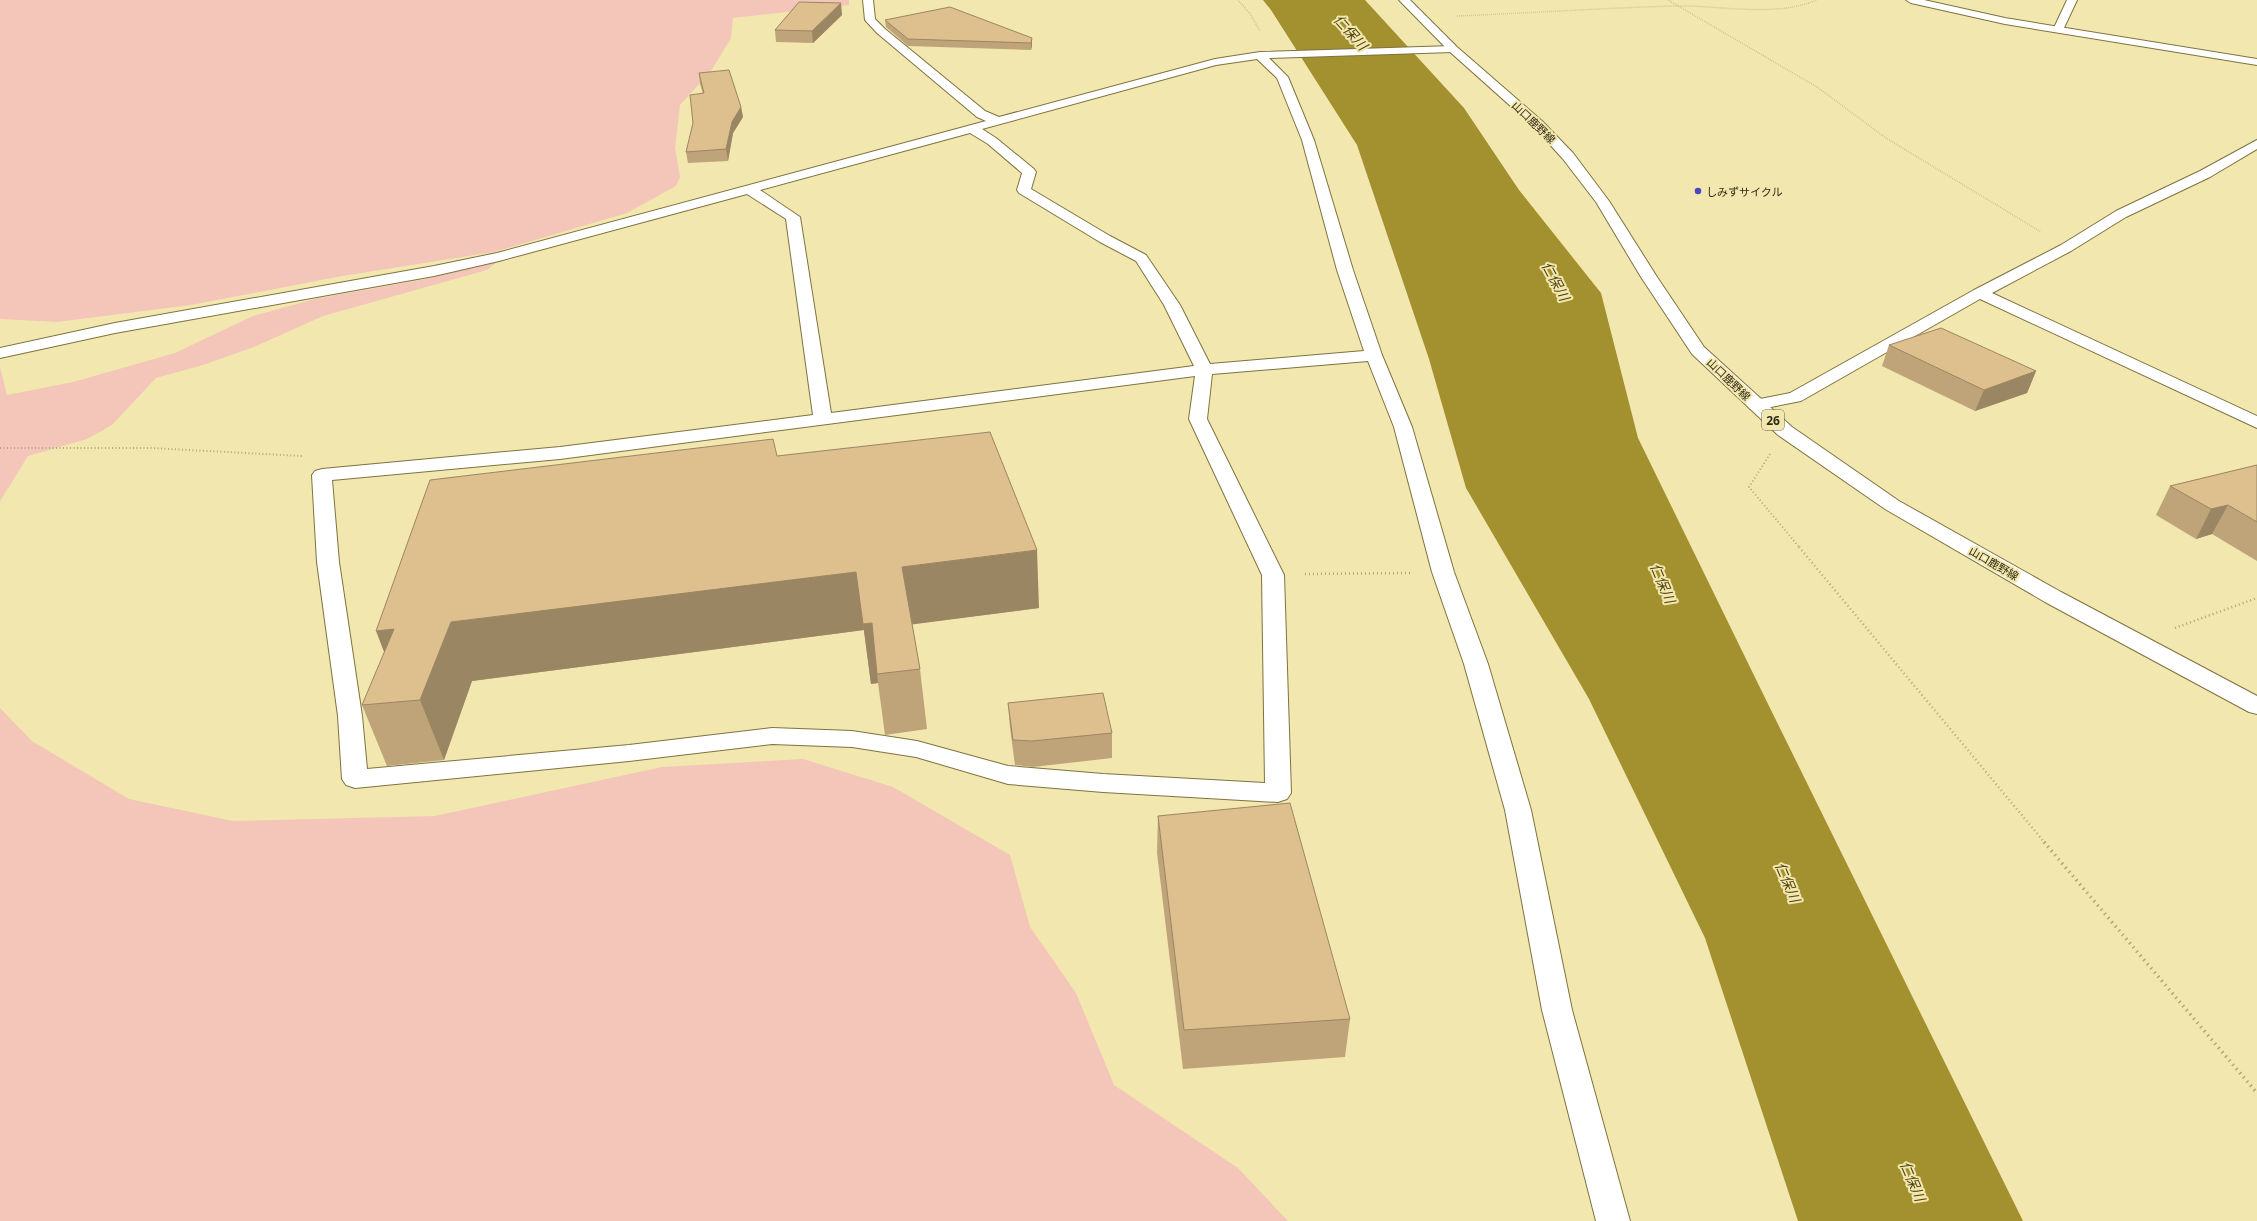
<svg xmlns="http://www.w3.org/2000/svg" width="2257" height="1221" viewBox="0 0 2257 1221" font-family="'Noto Sans','Noto Sans JP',sans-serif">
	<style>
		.green { fill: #f3c6b9 }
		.water { fill: #a3902f }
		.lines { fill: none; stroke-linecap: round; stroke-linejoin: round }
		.minor-casing { stroke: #7e733f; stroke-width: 2 }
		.tertiary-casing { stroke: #7e733f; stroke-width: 2 }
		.primary-casing { stroke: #7e733f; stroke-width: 2 }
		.path-far3 { stroke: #b1a87a; stroke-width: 1.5; stroke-dasharray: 0.5 1.5; stroke-linecap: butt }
		.path-far2 { stroke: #b1a87a; stroke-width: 2; stroke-dasharray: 1 2.5; stroke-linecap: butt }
		.path-far1 { stroke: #b1a87a; stroke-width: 2.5; stroke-dasharray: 1 3; stroke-linecap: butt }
		.path { stroke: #b1a87a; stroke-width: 3.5; stroke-dasharray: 1.5 4; stroke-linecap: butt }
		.minor { fill: #fff; fill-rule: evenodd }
		.tertiary { fill: #fff; fill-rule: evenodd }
		.primary { fill: #fff; fill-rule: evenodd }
		.wall { fill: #bfa47a }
		.shaded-wall { fill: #9b8663 }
		.building { fill: #debf8e; stroke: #9b8663 }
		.poi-dot { fill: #4a47bd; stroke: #f2e7ae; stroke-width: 1.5 }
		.labels { text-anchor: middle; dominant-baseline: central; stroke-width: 4; stroke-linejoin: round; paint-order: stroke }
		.far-street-label { font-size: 11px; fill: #2f2a14; stroke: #f2e7ae }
		.far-poi-label { font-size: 11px; fill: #2f2a14; stroke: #f2e7ae; text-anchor: start }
		.shield { fill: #f2e7ae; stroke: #6a6342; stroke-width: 1 }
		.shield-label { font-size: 12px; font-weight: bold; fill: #2f2a14 }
		.water-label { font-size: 14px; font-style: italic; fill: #4f4511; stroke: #f2e7ae }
	</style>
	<rect width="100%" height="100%" fill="#f2e7ae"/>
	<!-- green -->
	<g class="green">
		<path d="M0,0h849v5l-116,13 -2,20 -20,33 -31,34 -5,43 5,29 -4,9 -49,27 -133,39 -152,24 -151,29 -134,17 -57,-3z"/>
		<path d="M497,262l-10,8 -164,46 -69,31 -51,18 -47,13 -44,47 -25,14 -59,17 -28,45v-134l7,28 66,-13 102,-29 78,-37 62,-17 111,-20z"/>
		<path d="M0,708l32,33 97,58 104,22 202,-5 227,-49 141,-8 90,28 117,68 20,72 46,66 38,92 124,83 50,53h-1288z"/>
	</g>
	<!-- water -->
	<path class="water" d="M1263,0h102l99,108 55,82 82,103 37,145 130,266 255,517h-225l-93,-283 -116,-239 -123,-211 -37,-129 -72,-214 -86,-135z"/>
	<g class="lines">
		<defs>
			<g id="minor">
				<path d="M863,0h10l2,19 10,10 100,82 14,6 216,-58 45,-7 193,-6 5,3 -5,3 -184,6 19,19 26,63 39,130 29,85 30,72 42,145 34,92 43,146 41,200 58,211h-34l-54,-211 -37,-200 -41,-146 -32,-92 -38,-145 -26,-66 -156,13 -5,45 77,156 7,218 -4,6 -9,3 -175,-10 -95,-8 -92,-27 -64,-10 -80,-3 -143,17 -274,27 -9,-3 -4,-6 -4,-63 -21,-154 -5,-87 3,-4 7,-2 238,-22 253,-32 -27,-196 -39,-25 -248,67 -65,15 -319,57 -115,25v-10l115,-25 319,-57 63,-13 489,-132 -9,-4 -100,-84 -12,-13zM1257,59l20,19 25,62 35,130 27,81 -154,13 -30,-59 -34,-50 -36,-19 -79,-47 5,-17 -2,-3 -38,-31 -14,-9 234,-64zM970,133l18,11 34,29 -5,17 2,3 81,49 36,19 28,44 30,61 -363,47 -31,-196 -40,-27zM1195,376l-6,43 73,156 3,208 -162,-9 -95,-8 -91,-25 -65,-10 -80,-3 -143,17 -262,24 -5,-53 -23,-154 -7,-82 228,-21z"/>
				<path d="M2067,0h10l-15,32h-8l-1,-2z"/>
				<path d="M2257,140v9l-47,28 -84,40 -55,34 -79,42 265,123v12l-277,-129 -179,102 -45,9 -6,-1 -3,-4 3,-4 40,-8 184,-103 87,-45 55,-34 84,-40z"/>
			</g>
			<path id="tertiary" d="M1906,0h18l81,18 252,41v6l-252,-41 -94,-21z"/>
			<path id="primary" d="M1399,0h11l47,47 85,74 31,32 36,48 48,76 47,70 88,80 107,74 162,91 196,104v18l-8,-2 -204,-110 -160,-93 -107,-74 -86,-81 -51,-77 -45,-75 -33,-43 -29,-32 -85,-76z"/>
		</defs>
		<!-- minor casing -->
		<use href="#minor" class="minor-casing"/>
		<!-- tertiary casing -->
		<use href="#tertiary" class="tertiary-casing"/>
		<!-- primary casing -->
		<use href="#primary" class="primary-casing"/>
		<!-- path-far3 -->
		<g class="path-far3">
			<path d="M1238,0l13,15 9,16"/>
			<path d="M1668,0l149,87 69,51 155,94"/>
			<path d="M1457,16c73,-3 146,-8 218,-10 47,-1 98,12 142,-6"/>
		</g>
		<!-- path-far2 -->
		<g class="path-far2">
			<path d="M0,448h151l151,8"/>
			<path d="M1770,454l-21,33 51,61"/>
		</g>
		<!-- path-far1 -->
		<g class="path-far1">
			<path d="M1799,547l246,296"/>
			<path d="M1305,574l105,-1"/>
			<path d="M2175,628l82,-30"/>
		</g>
		<!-- path -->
		<path class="path" d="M2044,842l213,251"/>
		<!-- minor -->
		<use href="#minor" class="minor"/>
		<!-- tertiary -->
		<use href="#tertiary" class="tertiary"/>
		<!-- primary -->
		<use href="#primary" class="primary"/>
	</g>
	<!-- wall -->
	<g class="wall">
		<path d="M842,15l-29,28 -37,-1 -1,-12z"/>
		<path d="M885,20l147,18v8l-1,4 -123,-4 -22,-19z"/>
		<path d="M699,73l42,34 2,10 -10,16 -5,28 -40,2 -2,-11 17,-58 -3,-10z"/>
		<path d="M1889,345l147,26 -9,22 -52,18 -93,-45z"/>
		<path d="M777,456l262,152 -127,16 8,45 7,60 -42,6 -7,-52 -7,1 -7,-54 -392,51 -28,79 -57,6 -25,-61z"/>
		<path d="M2257,465v96l-45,-27 -16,5 -40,-24 14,-29z"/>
		<path d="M1008,703l104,30v25l-79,9 -18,-2 -5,-37z"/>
		<path d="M1158,816l192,203 -5,38 -162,12 -26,-216z"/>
	</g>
	<!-- shaded-wall -->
	<g class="shaded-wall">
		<path d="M841,3l1,12 -29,28 -1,-12z"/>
		<path d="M1032,38v8l-1,4v-7z"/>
		<path d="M741,107l2,10 -10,16 -5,28 -2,-12 6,-27z"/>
		<path d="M2036,371l-9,22 -52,18 9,-21z"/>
		<path d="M2228,505l-16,29 -16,5 15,-30z"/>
		<path d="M1037,550l2,58 -131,17 -6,-58z"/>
		<path d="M856,572l8,58 -392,51 -28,79 -24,-60 31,-78z"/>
		<path d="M872,623l6,60 -7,1 -8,-60z"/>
		<path d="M394,629l5,62 -23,-60z"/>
	</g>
	<!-- building -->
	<g class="building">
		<path d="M799,2l42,1 -29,28 -37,-1z"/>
		<path d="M950,7l82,31 -1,5 -123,-4 -23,-19z"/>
		<path d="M729,70l12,37 -9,15 -6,27 -40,3 7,-29 -3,-28 14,-2 -5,-20z"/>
		<path d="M1941,328l95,43 -52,19 -95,-45z"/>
		<path d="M990,432l47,118 -135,17 18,102 -43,5 -5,-51 -9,1 -7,-52 -405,50 -31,78 -58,5 32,-76 -18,2 54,-151 343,-41 4,17z"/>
		<path d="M2257,465v57l-29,-17 -17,4 -41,-23z"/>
		<path d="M1103,693l9,40 -80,8 -19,-1 -5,-37z"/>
		<path d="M1290,803l60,216 -166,11 -26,-214z"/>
	</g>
	<!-- markers -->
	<circle class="poi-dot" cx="1698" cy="191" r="4"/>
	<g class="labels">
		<!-- far-street labels -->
		<g class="far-street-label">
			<text transform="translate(1534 122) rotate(44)">山口鹿野線</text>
			<text transform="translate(1729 379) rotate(44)">山口鹿野線</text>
			<text transform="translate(1994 563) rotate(30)">山口鹿野線</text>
		</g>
		<!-- far-poi labels -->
		<g class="far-poi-label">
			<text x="1706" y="191">しみずサイクル</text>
		</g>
		<!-- shield labels -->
		<rect class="shield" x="1762" y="410" width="22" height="20" rx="3"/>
		<g class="shield-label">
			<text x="1773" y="420">26</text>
		</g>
		<!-- water labels -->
		<g class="water-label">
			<text transform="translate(1351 32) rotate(48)">仁保川</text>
			<text transform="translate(1556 281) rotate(62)">仁保川</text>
			<text transform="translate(1663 583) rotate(67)">仁保川</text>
			<text transform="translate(1788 882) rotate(67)">仁保川</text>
			<text transform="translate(1913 1181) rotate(67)">仁保川</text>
		</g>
	</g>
</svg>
